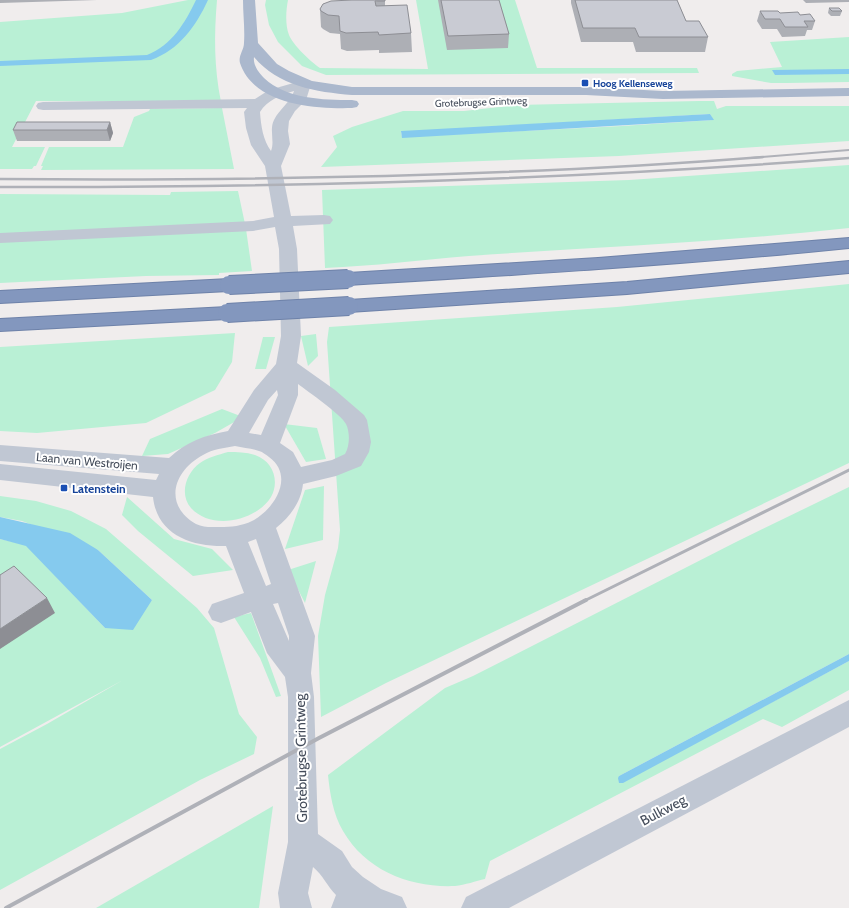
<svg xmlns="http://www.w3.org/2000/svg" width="849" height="908" viewBox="0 0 849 908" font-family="Cabin,sans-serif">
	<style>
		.green { fill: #b9f0d5; fill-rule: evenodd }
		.water { fill: #85caee }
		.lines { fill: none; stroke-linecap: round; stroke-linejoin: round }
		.highway-casing { stroke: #6e82a9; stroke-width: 2 }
		.minor { fill: #c0c7d3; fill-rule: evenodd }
		.major { fill: #abb8cd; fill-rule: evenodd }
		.highway { fill: #8397be; fill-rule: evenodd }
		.rail-far3 { stroke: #afb1b8; stroke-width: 2 }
		.rail-far2 { stroke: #afb1b8; stroke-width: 2.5 }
		.rail-far1 { stroke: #afb1b8; stroke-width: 3 }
		.rail { stroke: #afb1b8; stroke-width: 4 }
		.highway-bridge-casing { stroke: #6e82a9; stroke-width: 20; stroke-linecap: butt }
		.highway-bridge { stroke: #8397be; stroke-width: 18 }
		.wall { fill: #adafb5 }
		.shaded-wall { fill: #8d8e94 }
		.building { fill: #c9cbd3; stroke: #8d8e94 }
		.transit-dot { fill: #1a4fb4; stroke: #fff; stroke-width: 1.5 }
		.labels { text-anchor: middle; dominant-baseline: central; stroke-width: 4; stroke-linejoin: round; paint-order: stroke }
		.far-transit-label { font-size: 10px; font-weight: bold; fill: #164399; stroke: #fff; text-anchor: start }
		.far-street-label { font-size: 10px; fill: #454d5b; stroke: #fff }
		.street-label { font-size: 12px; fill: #454d5b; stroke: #fff }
		.transit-label { font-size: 12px; font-weight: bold; fill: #164399; stroke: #fff; text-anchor: start }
		.near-street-label { font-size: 14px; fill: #454d5b; stroke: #fff }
	</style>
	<rect width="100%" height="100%" fill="#f0eded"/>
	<!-- green -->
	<g class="green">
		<path d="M188,0h29c-3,35 -3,67 4,102l-185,-1 -24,46h33l-9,19h-2l-2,3h-32v-147l122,-9z"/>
		<path d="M266,0h22c-2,10 -3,25 1,35 4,10 22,27 31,33l108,1 -12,-69h99l22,68h160l2,5 -373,2 -24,-9 -24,-24 -9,-17 -4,-20z"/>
		<path d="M849,37v45l-62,1h-16l-39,-7v-2l5,-3 45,-4 -12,-25z"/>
		<path d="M699,101h15l3,8 9,-3h123v35l-230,15 -298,11 16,-20 -4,-11 19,-9 51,-16h61l52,-6zM710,114l3,6 -91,6 -220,11 -1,-5z"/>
		<path d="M222,108l12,61 -193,1 2,-4h-2l8,-19h74l11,-30 15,-6 1,-2z"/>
		<path d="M849,165v63c-126,14 -253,19 -380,28 -48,4 -96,10 -144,12l-3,-78 307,-10z"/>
		<path d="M238,191l7,33 -245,12v-42l170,1 1,-3z"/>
		<path d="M246,229l6,42 -33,2v2l-73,1 -146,7v-42z"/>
		<path d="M849,284v179l-463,220 -65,34 -3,-81 7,-41 13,-47 2,-18 -13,-188 2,-15 288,-20z"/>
		<path d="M235,333l-3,29 -17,28 -69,33 -109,10 -37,-2v-84z"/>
		<path d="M316,334l2,22 -10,10 -7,-30z"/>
		<path d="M263,337h12l-9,32h-11z"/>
		<path d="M222,409l21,8 -28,16 -47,21 -26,2 8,-17z"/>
		<path d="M284,424l33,4 9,31 -20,3z"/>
		<path d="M228,452c9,0 18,0 27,3 18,6 25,26 16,42 -15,24 -59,34 -80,11 -12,-14 -5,-35 9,-45 8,-6 18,-8 28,-11z"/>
		<path d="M324,486l-1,54 -38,9 20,-59z"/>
		<path d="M849,487v167l-230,122 2,7 228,-122v29l-67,37 -19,-8 -273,142 -5,18c-9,2 -20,6 -30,7 -44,2 -89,-15 -112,-55 -10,-17 -13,-37 -15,-56l117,-87 28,-12 263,-134z"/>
		<path d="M0,496l36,5 35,10 35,18 91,79 17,20 25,86 18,23 -3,17 -54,26 -200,110v-141l47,-25 76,-44 -123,67v-208l26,6 79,83 47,-28 -54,-50 -76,-29 -22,-4z"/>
		<path d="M127,497l47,42 38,10 21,21 -40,6 -55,-45 -16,-16z"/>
		<path d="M316,561l-11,42 -17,-33z"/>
		<path d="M251,613l30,83 -5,1 -16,-39 -26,-41z"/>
		<path d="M273,806l-14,102h-163z"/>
	</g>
	<!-- water -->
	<g class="water">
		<path d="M196,0h12c-12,26 -29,50 -57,60l-151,6v-5l147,-6c25,-10 38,-32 49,-55z"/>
		<path d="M849,69v5l-74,1 -3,-5z"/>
		<path d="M710,114l4,6 -312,18 -1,-7z"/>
		<path d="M0,517l70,16 28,17 54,50 -19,30 -28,-2 -79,-82 -26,-7z"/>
		<path d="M849,654v7l-226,122h-4l-1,-5 1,-2z"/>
	</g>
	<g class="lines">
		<defs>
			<g id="highway">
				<path d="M849,238v10c-167,17 -334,27 -501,37l-7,-2 -2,-4 2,-4 7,-2 250,-15z"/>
				<path d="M849,261v12l-222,21 -278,18 -7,-2 -2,-4 2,-4 7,-2 278,-18z"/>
				<path d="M229,279l7,2 2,4 -2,4 -7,2 -229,12v-12z"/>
				<path d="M227,307l7,2 3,4 -3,4 -7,2 -227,12v-12z"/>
			</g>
		</defs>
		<!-- highway casing -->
		<use href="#highway" class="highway-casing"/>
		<!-- minor -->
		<g class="minor">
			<path d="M304,80l5,1 2,3 -5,16 -11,11 -6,10 -1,10 2,13 -9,22 10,50 33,-1 6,1 3,4 -3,4 -37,2 4,23 4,87 -4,27 38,27 29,25 3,5 4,22 -2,10 -8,14 -25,10 -33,8c-2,18 -13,33 -27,44l39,108 -4,37 3,24 4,137 24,17 10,16 11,10 18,12 21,8 5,11h-76l5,-13c-9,-9 -13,-20 -23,-28l-5,26 4,15h-32l-2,-15 10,-51v-145l-3,-20 -18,-24 -16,-41 -30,11 -9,-3 -4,-8 4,-8 32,-11 -18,-47c-34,1 -69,-11 -73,-49l-153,-17v-16l156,16 3,-6 -159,-13v-16l169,13c17,-16 36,-23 59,-27l26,-41 22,-26 5,-28 -2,-87 -4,-22 -22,4 -253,12v-10l253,-12 21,-4 -9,-51 -14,-21 -5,-17 -2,-16 3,-4 -204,2 -5,-1 -2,-3 2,-3 5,-1 212,-3 14,-9zM294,91c-3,11 -15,18 -20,29 -5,10 1,21 -3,31 -8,-11 -10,-25 -11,-39 7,-12 21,-17 34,-21zM298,384c9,7 44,31 48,40 4,8 4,22 -1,30l-13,6 -31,7 -8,-15 -13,-9 18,-48zM277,390l1,5 -17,40 -12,-2 19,-33zM235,446c8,2 16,2 24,5 4,1 7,4 10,6 26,19 6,52 -17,64 -10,5 -21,6 -32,6 -8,0 -16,1 -24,-3 -33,-19 -23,-53 7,-69 10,-6 21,-7 32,-9zM256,539l15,45 -5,2 -18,-44zM278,603l11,33v5l-16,-37z"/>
			<path d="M849,700v27l-340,181h-48l5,-11z"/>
		</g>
		<!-- major -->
		<path class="major" d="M243,0h12l3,43 19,21 12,7 23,10 40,6h234l77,4 186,-3v8l-186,3 -77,-4h-234c-36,-3 -74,-9 -98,-38 -1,8 4,15 10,21 22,21 59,22 88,22l5,1 2,3 -2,3 -5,1c-37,1 -98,-3 -112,-45 -2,-7 4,-13 4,-20 1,-14 -1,-29 -1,-43z"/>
		<!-- highway -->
		<use href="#highway" class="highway"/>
		<!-- rail-far3 -->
		<path class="rail-far3" d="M751,158l98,-8"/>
		<!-- rail-far2 -->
		<g class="rail-far2">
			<path d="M0,179c254,2 509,-2 763,-22"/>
			<path d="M0,187c284,1 566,-7 849,-29"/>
		</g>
		<!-- rail-far1 -->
		<path class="rail-far1" d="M584,601l265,-131"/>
		<!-- rail -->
		<path class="rail" d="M6,908l313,-170 267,-138"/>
		<defs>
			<g id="highway-bridge">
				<path d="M229,285l119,-6"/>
				<path d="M227,313l122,-7"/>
			</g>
		</defs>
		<!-- highway-bridge casing -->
		<use href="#highway-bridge" class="highway-bridge-casing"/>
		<!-- highway-bridge -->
		<use href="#highway-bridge" class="highway-bridge"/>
	</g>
	<!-- wall -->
	<g class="wall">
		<path d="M0,0h97l-97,3z"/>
		<path d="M385,0v6l26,27 1,19 -33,1v-3l-32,1 -6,-2 -1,-15 -10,-1 -7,-4 -2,-2 -1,-18z"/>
		<path d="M438,0h61l10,34 -1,14 -61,2z"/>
		<path d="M571,0h106l9,21 22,16 -3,15h-69l-3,-10h-52l-10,-39z"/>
		<path d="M803,0h46v2l-43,1z"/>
		<path d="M829,8l13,3 -2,5h-9l-3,-3z"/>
		<path d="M760,11l40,4 15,6 -3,9h-5l-2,6 -23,1 -5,-8h-15l-5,-8z"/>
		<path d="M110,122l3,11 -3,8h-93l-4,-11z"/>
	</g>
	<!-- shaded-wall -->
	<g class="shaded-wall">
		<path d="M110,122l3,11 -3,8 -3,-11z"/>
		<path d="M47,598l8,15 -55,36v-20z"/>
	</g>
	<!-- building -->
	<g class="building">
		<path d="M352,0h33v1h-10l1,5 31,-1 4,28 -32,2 -1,-3 -32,1 -6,-2 -1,-15 -11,-1 -7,-4 -1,-2 3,-5 8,-3z"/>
		<path d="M441,0h58l10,34 -61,2z"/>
		<path d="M575,0h102l9,21h13l9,16h-69l-4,-9h-52z"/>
		<path d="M829,8h10l3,3h-10z"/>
		<path d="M760,11h18l2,2 18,-1 2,3 10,-1 5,7h-11l4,6h-23l-5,-8h-15z"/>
		<path d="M17,122h93l-3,8h-94z"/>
		<path d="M14,566l33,32 -47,31v-54z"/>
	</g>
	<!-- markers -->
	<g class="transit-dot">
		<rect x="581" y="79" width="8" height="8" rx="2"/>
		<rect x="60" y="484" width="8" height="8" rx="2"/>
	</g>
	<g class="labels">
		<!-- far-transit labels -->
		<g class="far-transit-label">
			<text x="593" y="83">Hoog Kellenseweg</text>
		</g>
		<!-- far-street labels -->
		<g class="far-street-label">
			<text transform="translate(481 102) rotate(-2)">Grotebrugse Grintweg</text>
		</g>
		<!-- street labels -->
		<g class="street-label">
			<text transform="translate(87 461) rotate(5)">Laan van Westroijen</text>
		</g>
		<!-- transit labels -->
		<g class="transit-label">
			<text x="72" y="488">Latenstein</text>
		</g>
		<!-- near-street labels -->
		<g class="near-street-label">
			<text transform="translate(301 758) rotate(-91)">Grotebrugse Grintweg</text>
			<text transform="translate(663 810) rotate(-28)">Bulkweg</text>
		</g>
	</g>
</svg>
